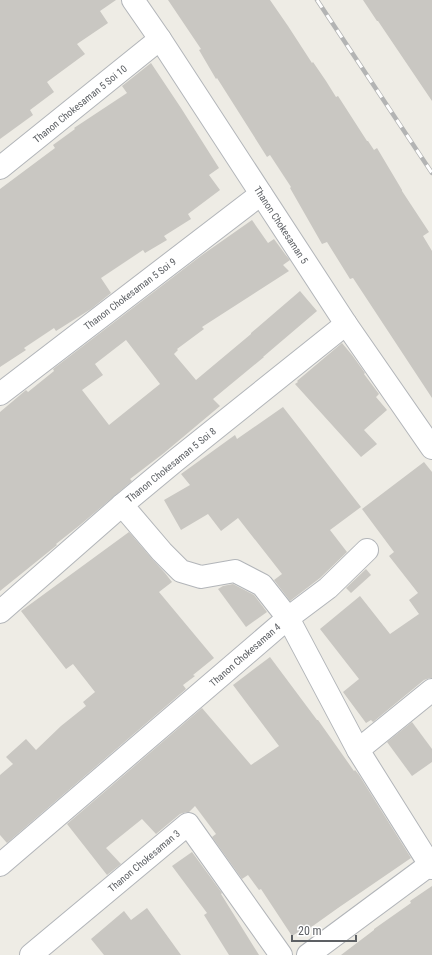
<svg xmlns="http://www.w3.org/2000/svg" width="432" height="955" viewBox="0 0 432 955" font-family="'Roboto Condensed',sans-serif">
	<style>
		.building { fill: #c9c7c2; fill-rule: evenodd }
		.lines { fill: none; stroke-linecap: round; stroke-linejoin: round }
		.minor-casing { stroke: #b2b5b9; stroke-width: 24 }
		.minor { stroke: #fff; stroke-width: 22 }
		.rail-casing { stroke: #b3b4b4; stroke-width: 4.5 }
		.rail { stroke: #fff; stroke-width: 3; stroke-dasharray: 9; stroke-linecap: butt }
		.labels { text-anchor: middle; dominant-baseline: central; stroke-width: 3; stroke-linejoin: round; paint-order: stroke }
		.street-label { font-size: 10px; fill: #5d6064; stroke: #fff }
	</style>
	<rect width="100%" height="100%" fill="#eeece5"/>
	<!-- building -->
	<g class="building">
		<path d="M0,0h116l-16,11 8,12 -31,21 8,10 -38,28 7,10 -24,18 3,5 -33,24z"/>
		<path d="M168,0h102l18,26 24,37 1,-1 13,19 10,16 2,-1 29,45h1l6,9 3,-2 25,42v1l27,41 -6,4 9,15v147l-79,-120 -3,1 -23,-37 -5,2 -32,-56 1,-1 -21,-32 -3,2 -50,-79 -1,1 -17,-29 2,-1z"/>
		<path d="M363,0h69v101l-54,-80h-1z"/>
		<path d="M151,63l30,45 38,60 -10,7 11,15 -32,24 3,5 -27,17 3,4 -22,13 -2,-3 -42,28 10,15 -20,16 -35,22 -2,-3 -30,20 2,2 -26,17v-178l55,-41 -2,-3 22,-16 -1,-1 53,-35 -5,-7z"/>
		<path d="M252,220l16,23 6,-4 11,15 5,6 -7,5 6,6 -87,56 2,2 -27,20 1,1 -4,4 22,26 55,-46v-1l49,-42 17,20 -54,46h1l-51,42 7,7 -56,47 -34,26 2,2 -52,44 -24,19 1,1 -57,46v-179l26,-22 2,2 26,-21 -1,-2 149,-114zM126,340l34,44 -51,41 -27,-35 21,-15 -8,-11z"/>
		<path d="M342,343l10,12 13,18 -1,1 15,20 -3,3 11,13 -23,20 13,14 -16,13 -66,-73 3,-2 -1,-1z"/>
		<path d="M283,407l78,100 -31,23 17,22 -27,26 -30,23 -16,-21 8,-6 -44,-56 -17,13 -13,-17 -27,16 -17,-30 26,-15 -9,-11 54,-39 2,4z"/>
		<path d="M424,462l8,10v206h-2l-6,2 -51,42 -2,-2 -5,3 -23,-31 16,-13 -39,-50 40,-33 30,38 29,-20 -10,-14 9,-7 -29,-37 5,-4 -32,-43z"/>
		<path d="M129,532l24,28 12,13 7,9 -13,10 55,66 -21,17 2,1 -12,9 3,4 -179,154 -7,-8v-60l13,-11 -7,-7 20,-18 10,11 25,-24 25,-20 -3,-4 12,-10 -22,-28 -7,5 -45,-58z"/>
		<path d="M366,569l5,6 -20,18 -5,-5z"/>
		<path d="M233,584l21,11 13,17 -21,15 -28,-38 5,-3z"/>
		<path d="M270,657l47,63h1l36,51 1,-1 4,5 52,83 -73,50 -28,20 -2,-2 -16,10 -31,-47 -2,1 -11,-15 -6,4 -30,-42 4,-3 -21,-28 -6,6h-3l-6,2 -24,20 -14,-15 -36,29 15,16 -14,11 -40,-51 135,-116 49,57 28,-19 -46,-61z"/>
		<path d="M412,722l20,27v13l-20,14 -25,-34z"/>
		<path d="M192,852l30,41 -1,1 38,61h-30l-25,-40 3,-2 -35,-47z"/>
		<path d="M432,886v69h-91l33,-25v-1l37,-26 -1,-2z"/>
		<path d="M147,908l34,47h-77l-13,-16 33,-28 7,9z"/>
	</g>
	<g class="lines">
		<defs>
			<g id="minor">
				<path d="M133,0l27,39 186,285 86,124"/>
				<path d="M0,168l160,-129"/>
				<path d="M0,394l261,-200"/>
				<path d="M122,505l40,47 19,19 20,6 34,-6 27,14 26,33 40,-30 39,-38"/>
				<path d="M0,612l122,-107 53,-44 171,-137"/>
				<path d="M358,750l74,-60"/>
				<path d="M0,865l288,-247 70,132 74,118"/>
				<path d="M31,955l157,-131 93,131"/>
				<path d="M308,955l124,-92"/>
			</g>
		</defs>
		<!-- minor casing -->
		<use href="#minor" class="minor-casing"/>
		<!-- minor -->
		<use href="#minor" class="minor"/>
		<defs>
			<path id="rail" d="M317,0l115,173"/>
		</defs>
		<!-- rail casing -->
		<use href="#rail" class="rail-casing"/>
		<!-- rail -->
		<use href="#rail" class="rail"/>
	</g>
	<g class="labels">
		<!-- street labels -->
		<g class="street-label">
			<text transform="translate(80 104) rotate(-39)">Thanon Chokesaman 5 Soi 10</text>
			<text transform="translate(281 225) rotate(57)">Thanon Chokesaman 5</text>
			<text transform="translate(130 294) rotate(-37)">Thanon Chokesaman 5 Soi 9</text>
			<text transform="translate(171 465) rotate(-39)">Thanon Chokesaman 5 Soi 8</text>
			<text transform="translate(245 655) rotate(-41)">Thanon Chokesaman 4</text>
			<text transform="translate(144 861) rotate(-40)">Thanon Chokesaman 3</text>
		</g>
	</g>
	<!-- scale -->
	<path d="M292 935v6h64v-6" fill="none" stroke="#5d6064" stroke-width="2"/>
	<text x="298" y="935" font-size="12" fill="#5d6064" stroke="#ffffff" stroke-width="3" paint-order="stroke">20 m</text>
</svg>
